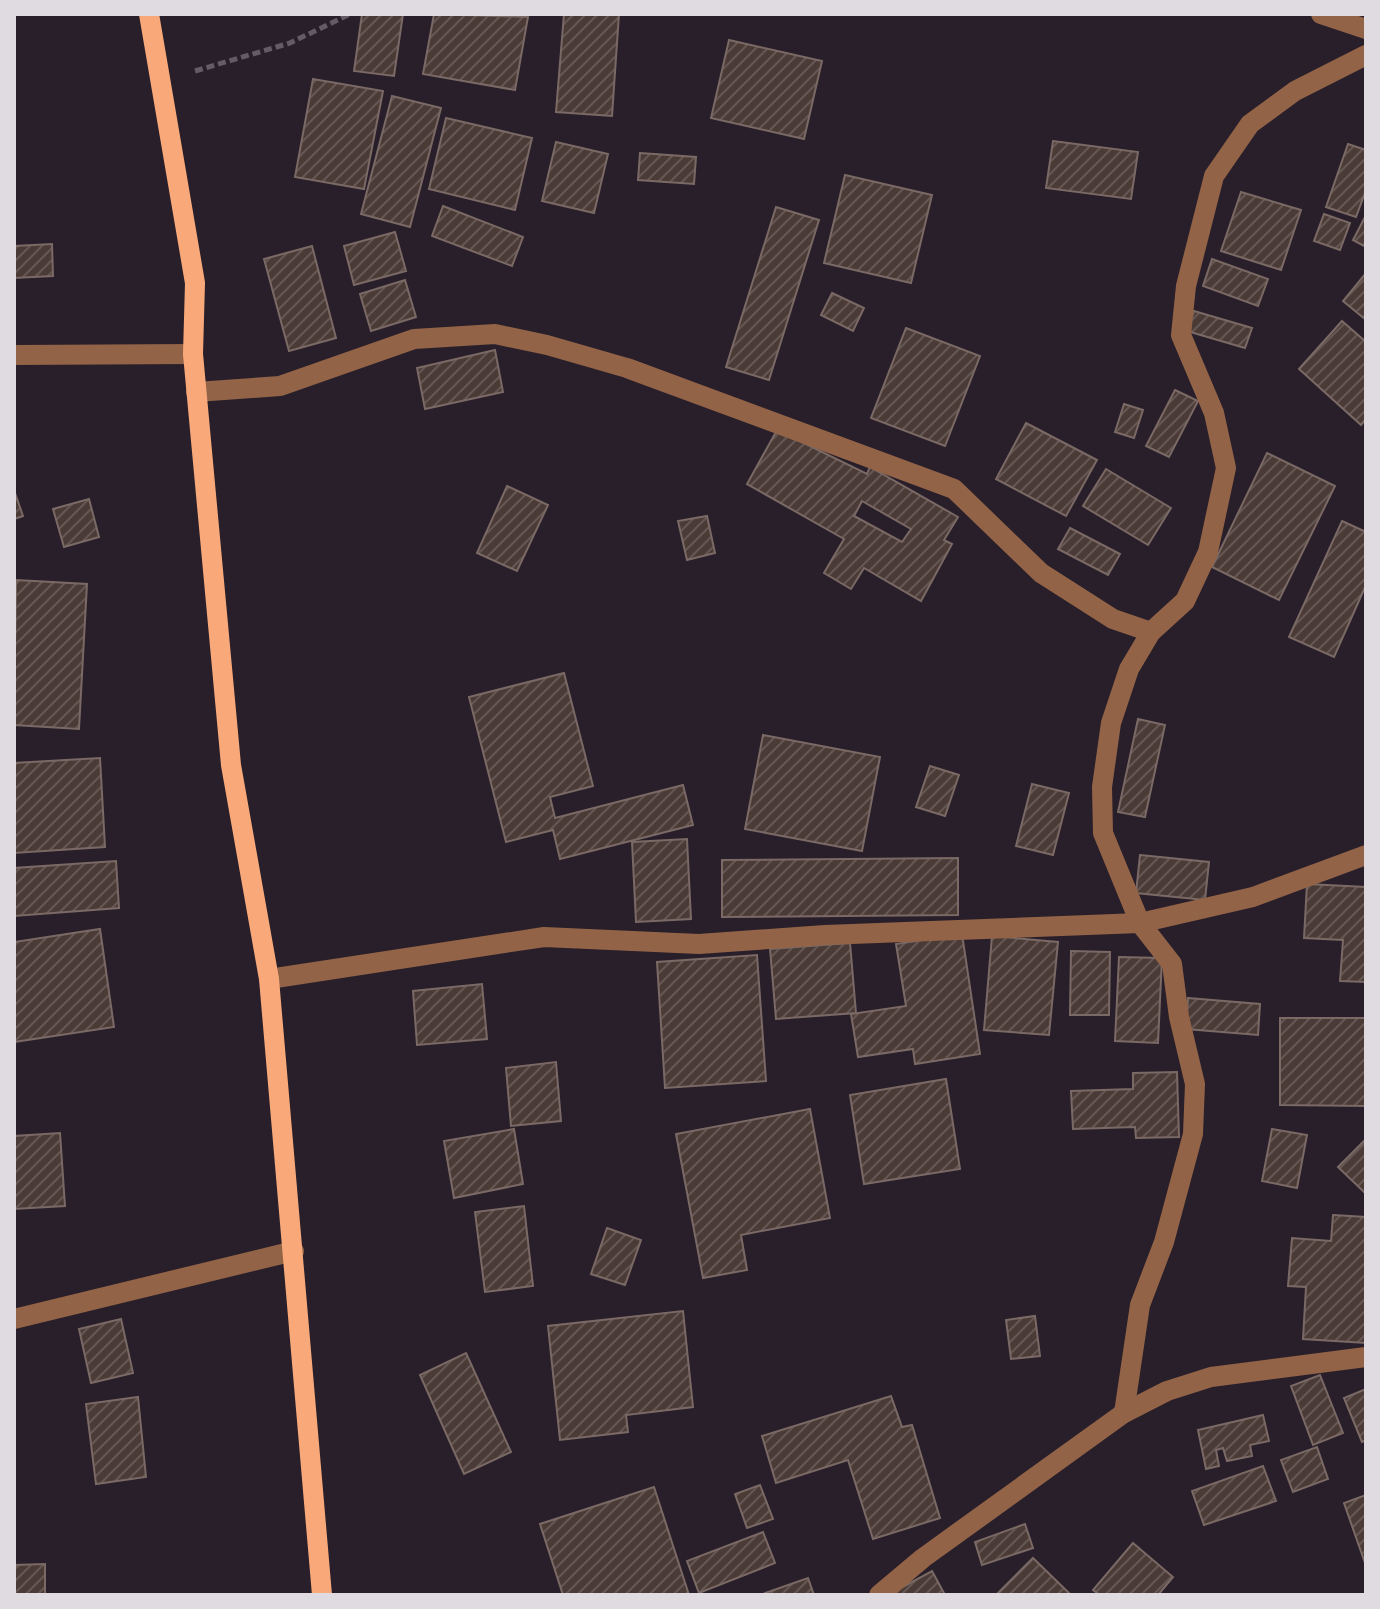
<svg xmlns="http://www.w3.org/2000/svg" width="1380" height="1609" viewBox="0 0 1380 1609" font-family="Mulish,sans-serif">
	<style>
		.building { fill: url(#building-hatch); stroke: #7a6964; stroke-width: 2; fill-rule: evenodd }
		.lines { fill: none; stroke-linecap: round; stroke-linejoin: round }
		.path { stroke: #635b65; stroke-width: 5; stroke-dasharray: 8 4; stroke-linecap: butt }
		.minor { stroke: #936347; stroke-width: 20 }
		.major { stroke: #f9a979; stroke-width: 20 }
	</style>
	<defs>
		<pattern id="building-hatch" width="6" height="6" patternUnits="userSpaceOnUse" patternTransform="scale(2)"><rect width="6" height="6" fill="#4b3b37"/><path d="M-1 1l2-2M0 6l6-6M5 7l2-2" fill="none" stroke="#655754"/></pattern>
	</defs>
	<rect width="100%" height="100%" fill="#281f2a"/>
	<!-- building -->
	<g class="building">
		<path d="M362,14h41l-9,62 -40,-5z"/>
		<path d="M434,14l94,3 -13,73 -92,-16z"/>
		<path d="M564,14h55l-7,102 -56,-4z"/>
		<path d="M729,40l93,21 -18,78 -93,-21z"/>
		<path d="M313,79l70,12 -19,98 -69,-12z"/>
		<path d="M392,96l49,12 -31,119 -49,-13z"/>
		<path d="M446,118l86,20 -17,72 -86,-21z"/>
		<path d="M1053,141l85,11 -7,47 -85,-11z"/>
		<path d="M556,142l52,12 -14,59 -52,-12z"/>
		<path d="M1348,144l18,6v40l-10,27 -30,-10z"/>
		<path d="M640,153l56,4 -2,27 -56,-4z"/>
		<path d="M845,175l87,20 -21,88 -87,-20z"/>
		<path d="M1241,192l60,18 -20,60 -60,-19z"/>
		<path d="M443,206l80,31 -11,29 -80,-30z"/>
		<path d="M776,207l43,13 -50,160 -43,-13z"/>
		<path d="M1324,214l26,9 -10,27 -26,-9z"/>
		<path d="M1365,217l1,1v29l-13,-7z"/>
		<path d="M395,232l11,39 -52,14 -10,-39z"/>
		<path d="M52,244l1,32 -39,2v-32z"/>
		<path d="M312,246l24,92 -47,13 -25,-92z"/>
		<path d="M1212,259l56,20 -10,27 -55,-20z"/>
		<path d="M1366,273v47l-23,-19z"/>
		<path d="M405,280l11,37 -45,14 -11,-37z"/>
		<path d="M832,293l32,15 -11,23 -32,-16z"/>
		<path d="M1194,311l58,17 -7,20 -58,-17z"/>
		<path d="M1342,321l24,21v77l-5,6 -62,-56z"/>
		<path d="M906,328l74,28 -35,90 -74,-28z"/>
		<path d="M495,350l8,42 -78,17 -8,-41z"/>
		<path d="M1175,390l23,11 -29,56 -23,-11z"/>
		<path d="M1124,404l19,6 -9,28 -19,-6z"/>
		<path d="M1026,423l71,37 -31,56 -70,-37z"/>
		<path d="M777,430l90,44 3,-7 88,50 -14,23 8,4 -31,57 -57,-33 -13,21 -27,-16 20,-34 -97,-55zM862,501l49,28 -9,13 -48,-26z"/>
		<path d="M1267,453l68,33 -56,114 -67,-33z"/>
		<path d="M1106,469l65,39 -23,37 -65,-39z"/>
		<path d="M507,486l41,19 -31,66 -40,-18z"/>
		<path d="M14,490l9,26 -9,3z"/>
		<path d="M89,499l10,38 -35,10 -11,-38z"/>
		<path d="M707,516l8,37 -28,7 -9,-39z"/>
		<path d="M1342,521l24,11v53l-32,72 -45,-20z"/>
		<path d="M1070,528l50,26 -12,21 -50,-26z"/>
		<path d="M16,580l71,4 -8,145 -65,-4z"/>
		<path d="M564,673l29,113 -43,11 5,21 128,-33 10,40 -133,34 -7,-29 -47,12 -37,-145z"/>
		<path d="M1138,719l27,6 -20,92 -27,-5z"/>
		<path d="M763,735l117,22 -18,94 -117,-22z"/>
		<path d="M100,758l5,89 -91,6v-90z"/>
		<path d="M930,766l29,9 -14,41 -29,-9z"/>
		<path d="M1032,784l37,9 -16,62 -37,-9z"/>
		<path d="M687,839l4,80 -55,3 -4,-80z"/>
		<path d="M1140,855l69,7 -4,38 -69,-7z"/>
		<path d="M958,858v57l-236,2v-57z"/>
		<path d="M116,861l3,47 -105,8v-48z"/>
		<path d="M1307,884l59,3v95l-26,-1 3,-41 -39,-2z"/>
		<path d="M100,929l14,98 -100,15v-100z"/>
		<path d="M962,934l18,120 -65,10 -2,-15 -55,8 -7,-43 55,-8 -10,-62z"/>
		<path d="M992,936l66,6 -9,93 -65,-5z"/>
		<path d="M850,943l6,70 -80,6 -6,-70z"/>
		<path d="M1071,951l39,1 -1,63h-39z"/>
		<path d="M757,955l9,126 -101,7 -8,-126z"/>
		<path d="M1119,957l43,1 -4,85 -43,-2z"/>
		<path d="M482,984l5,55 -70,6 -4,-54z"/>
		<path d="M1188,998l72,6 -2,31 -72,-6z"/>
		<path d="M1280,1018h86v88l-86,-1z"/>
		<path d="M556,1062l5,59 -50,5 -5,-58z"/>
		<path d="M1177,1072l2,65 -43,1 -1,-11 -62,2 -2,-38 62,-2v-16z"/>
		<path d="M946,1079l14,90 -96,15 -14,-89z"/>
		<path d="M810,1109l20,109 -89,17 6,35 -44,8 -27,-144z"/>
		<path d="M514,1129l9,55 -69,14 -10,-57z"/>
		<path d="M1272,1129l35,6 -10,53 -35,-7z"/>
		<path d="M60,1133l5,73 -51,3v-73z"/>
		<path d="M1366,1139v55l-28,-27z"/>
		<path d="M524,1206l9,80 -48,6 -10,-80z"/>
		<path d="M1333,1215l33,2v126l-63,-4 3,-52 -18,-1 4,-48 39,3z"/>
		<path d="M607,1228l34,12 -16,45 -34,-11z"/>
		<path d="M683,1311l10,96 -67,8 2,17 -68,8 -12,-114z"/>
		<path d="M1035,1316l5,40 -29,3 -5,-39z"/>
		<path d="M121,1319l12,54 -42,10 -12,-54z"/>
		<path d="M466,1353l45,99 -47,22 -44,-99z"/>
		<path d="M1320,1375l23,58 -30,12 -22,-59z"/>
		<path d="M1366,1389v51l-4,2 -18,-44z"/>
		<path d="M891,1396l11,31 10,-2 28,93 -67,21 -25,-79 -72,23 -14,-47z"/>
		<path d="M138,1397l8,80 -50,7 -10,-80z"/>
		<path d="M1263,1415l6,26 -19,4 2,11 -25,5 -4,-13 -7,2 3,16 -13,3 -8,-39z"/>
		<path d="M1317,1447l11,32 -35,13 -12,-32z"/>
		<path d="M1263,1466l13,35 -72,24 -12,-34z"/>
		<path d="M760,1485l13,34 -26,9 -12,-34z"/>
		<path d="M654,1487l35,108h-126l-23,-71z"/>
		<path d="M1366,1495v71l-22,-63z"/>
		<path d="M1025,1524l8,24 -51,17 -7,-23z"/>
		<path d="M763,1532l12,31 -76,30 -12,-32z"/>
		<path d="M1133,1543l40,34 -15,18h-58l-7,-5z"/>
		<path d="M1033,1558l38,37h-75z"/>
		<path d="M45,1564v31h-31v-30z"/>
		<path d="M932,1571l13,24h-57z"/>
		<path d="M808,1578l6,17h-48l-1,-2z"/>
	</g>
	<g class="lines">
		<!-- path -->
		<path class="path" d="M195,71l95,-28 60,-29"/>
		<!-- minor -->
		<g class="minor">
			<path d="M1321,14l45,15"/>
			<path d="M14,355l179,-1"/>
			<path d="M196,392l84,-6 134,-47 81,-5 52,11 80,23 327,121 87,84 72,46 38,13 34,-31 23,-49 18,-84 -12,-55 -33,-78 5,-49 28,-110 36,-52 45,-33 71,-36"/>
			<path d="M269,979l275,-42 155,7 126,-9 315,-12 113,-26 113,-42"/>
			<path d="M14,1319l280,-68"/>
			<path d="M1124,1413l16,-108 24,-63 29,-108 2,-50 -16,-67 -7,-53 -32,-41 -37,-90 -1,-46 9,-64 18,-54 22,-37"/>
			<path d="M879,1595l44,-37 201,-145 43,-22 44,-14 155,-20"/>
		</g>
		<!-- major -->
		<path class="major" d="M149,14l46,269 -2,71 38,411 38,214 53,616"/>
	</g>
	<!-- border -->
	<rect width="1380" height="1609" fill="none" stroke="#e0dae1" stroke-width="32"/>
</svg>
